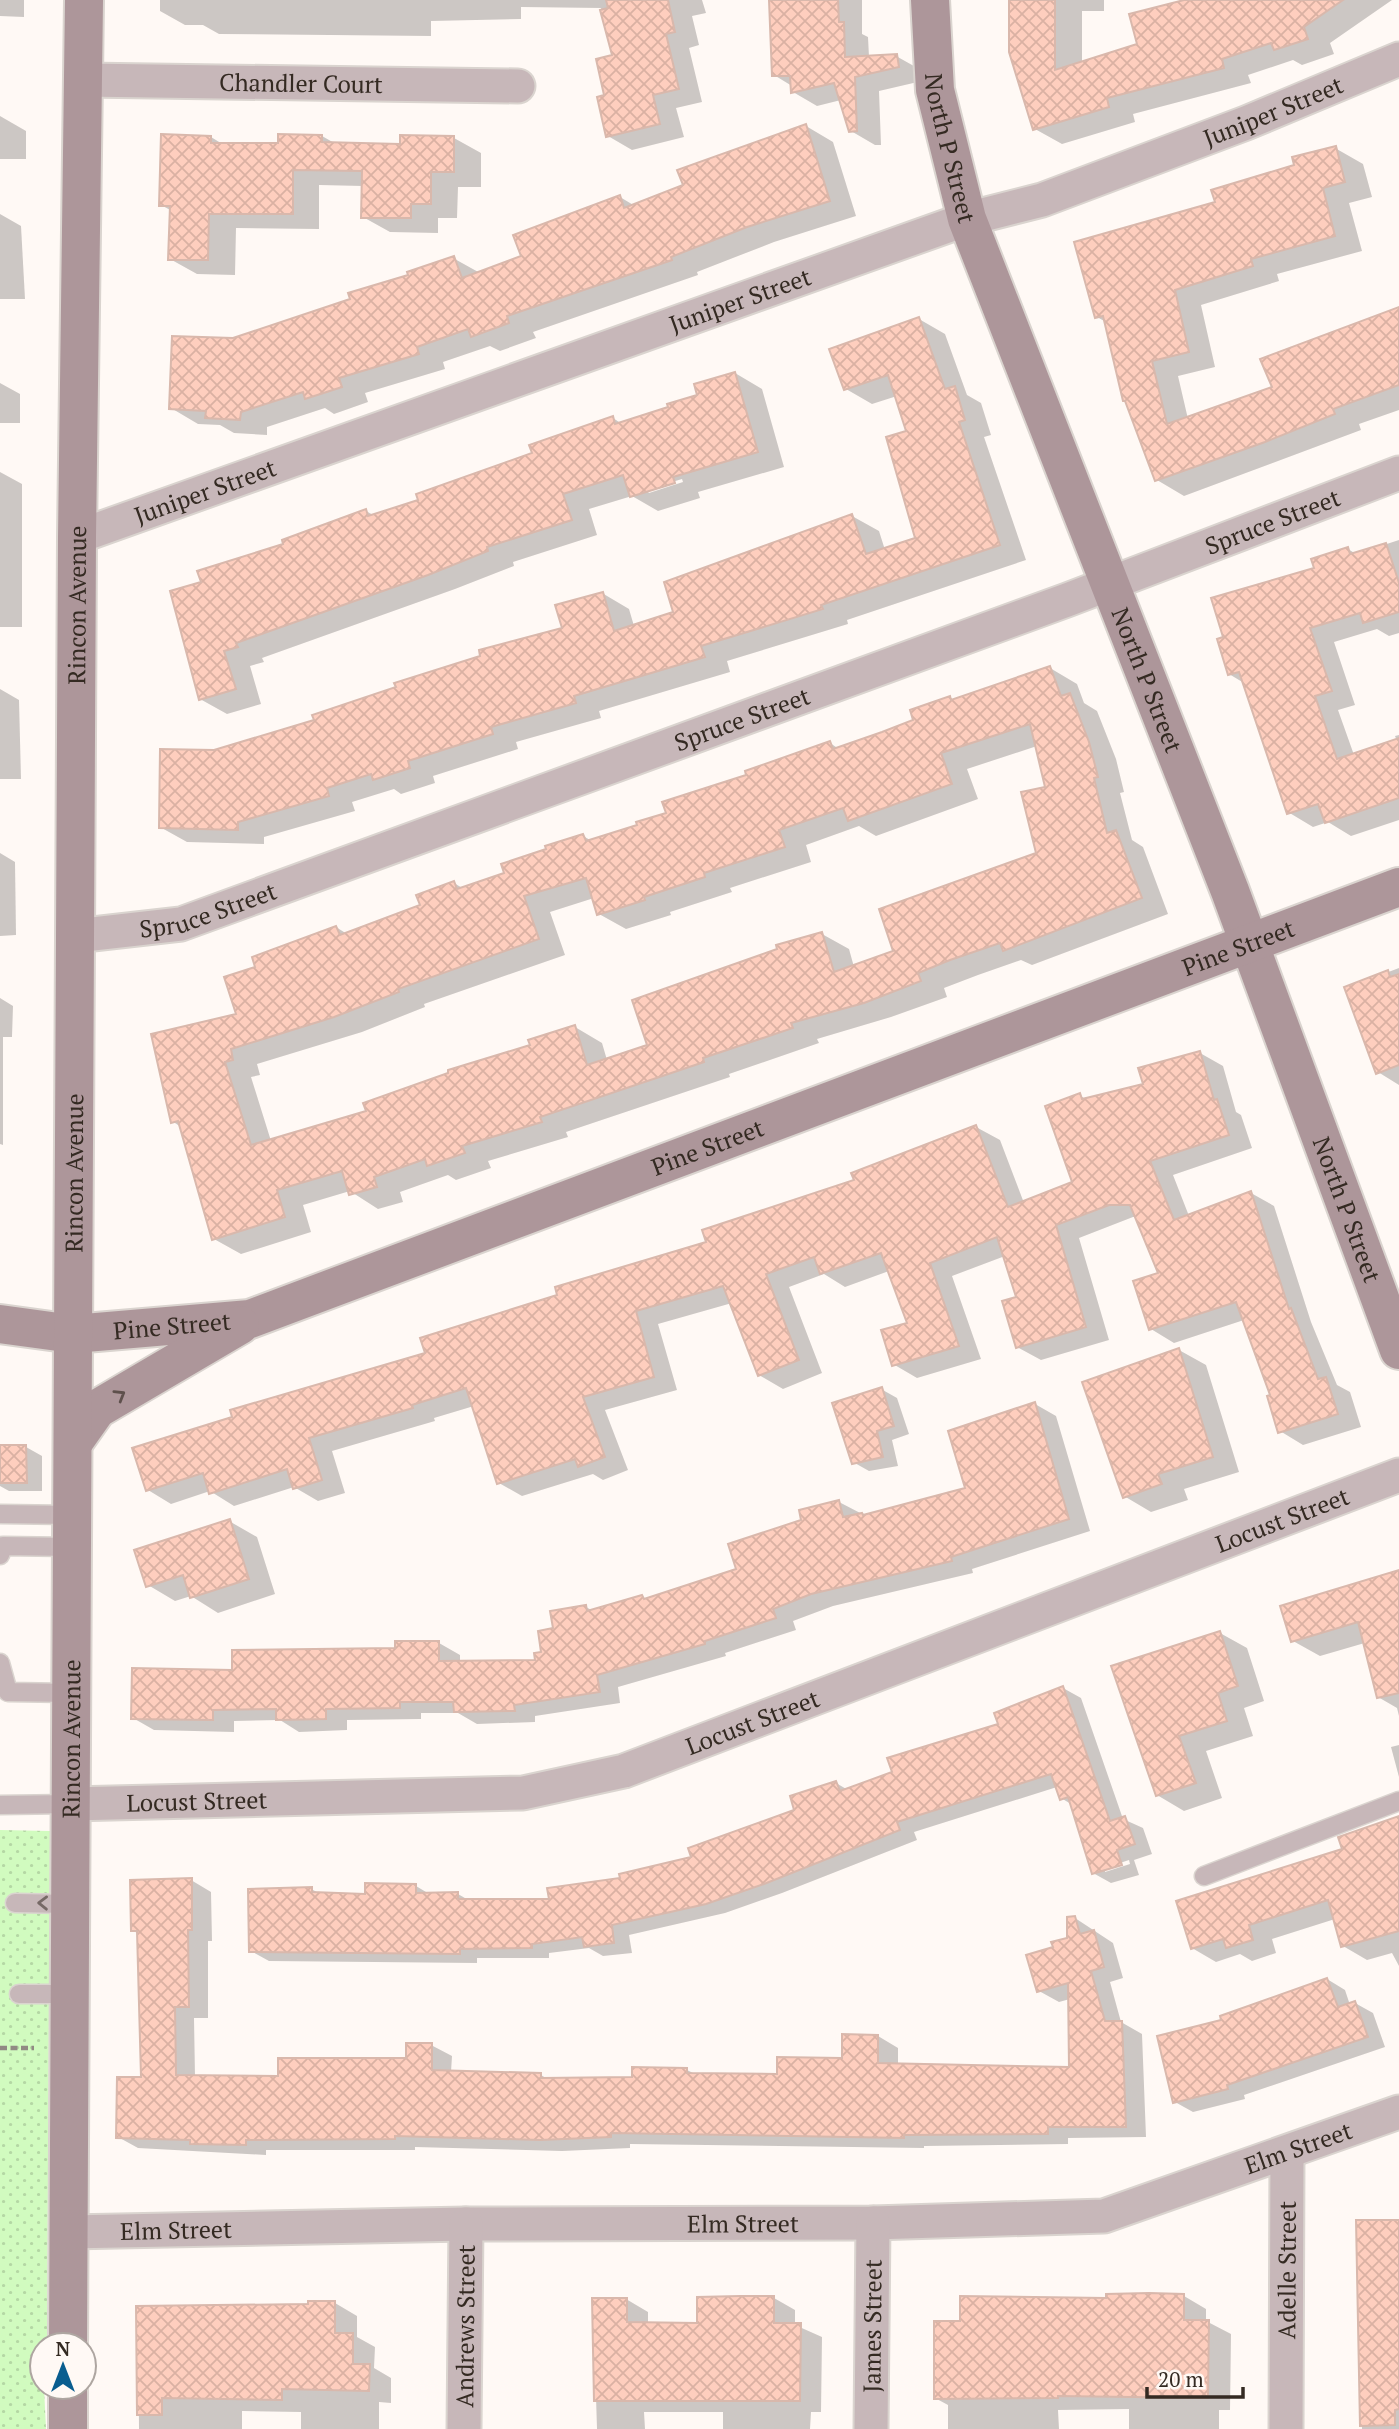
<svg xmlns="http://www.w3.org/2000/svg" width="1399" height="2429" viewBox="0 0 1399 2429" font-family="'PT Serif',serif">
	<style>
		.park { fill: url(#park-dots) }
		.shadow { fill: #0003; fill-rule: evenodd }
		.building { fill: url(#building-cross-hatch); stroke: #d9b8ac; stroke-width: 2; fill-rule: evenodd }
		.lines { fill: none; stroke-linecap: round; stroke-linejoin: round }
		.lane-casing { stroke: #dad4cf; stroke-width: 21 }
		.street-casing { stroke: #dad4cf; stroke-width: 37 }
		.secondary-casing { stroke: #dad4cf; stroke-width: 42 }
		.path { stroke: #918983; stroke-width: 4.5; stroke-dasharray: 7 3.5; stroke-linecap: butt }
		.lane { stroke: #c7b7b9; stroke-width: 18 }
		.street { stroke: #c7b7b9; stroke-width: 33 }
		.secondary { stroke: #ad969a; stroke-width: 38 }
		.oneway { stroke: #5e504c }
		.oneway2 { stroke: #766966 }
		.labels { text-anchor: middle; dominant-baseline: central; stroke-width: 6; stroke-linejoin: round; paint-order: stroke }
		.street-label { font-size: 24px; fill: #342a22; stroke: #fff9f5 }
	</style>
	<defs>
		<pattern id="park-dots" width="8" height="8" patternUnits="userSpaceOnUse" patternTransform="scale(1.75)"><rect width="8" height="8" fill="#d1fbbf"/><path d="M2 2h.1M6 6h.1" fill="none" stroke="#b4d7a4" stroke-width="1.8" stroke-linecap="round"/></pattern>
		<pattern id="building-cross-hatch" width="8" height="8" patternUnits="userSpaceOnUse" patternTransform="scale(1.75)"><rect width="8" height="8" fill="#fecebe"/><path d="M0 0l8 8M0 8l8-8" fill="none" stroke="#dab1a3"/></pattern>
	</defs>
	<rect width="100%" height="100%" fill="#fff9f5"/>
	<!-- park -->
	<path class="park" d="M0,1830l50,1 -3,514h-5l4,84h-46z"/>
	<!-- shadow -->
	<g class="shadow">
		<path d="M0,0h24v17l-24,-1z"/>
		<path d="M160,0h542l4,13 -14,3 7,29 -10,3 13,54 -26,6 8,29 -52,13 -24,-14 -2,-40 8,-40 -13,-48 -80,-1v12l-90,2v15l-212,-2 -16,-9h-18l-25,-14z"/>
		<path d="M792,0h70v34l6,3 1,20 27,-1 25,14 1,11 -43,10 2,54h-6l-24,-14 -10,-31 -24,6 -24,-14 -1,-6 -18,-11z"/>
		<path d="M1011,0h93v11h-22v53l57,-18 52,-46h201l-62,43 4,11 -32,11 -9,-5 -45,15 3,8 -118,31 2,8 -73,22 -27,-15z"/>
		<path d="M0,116l26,15v28h-26z"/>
		<path d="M806,126l27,16 23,74 -82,26 -77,30 1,3 -165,57 3,6 -36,13 -10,-5 -47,16 2,7 -80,24 3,9 -34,12 -9,-6 -58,19v8l-33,-2 -14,-8 -22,-1 -27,-16 62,-68 119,-39 101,-43 27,15 43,-16 97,-60 15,9 50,-20z"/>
		<path d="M322,136l14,8 66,1 52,-7 27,15v34h-23l-1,31h-19v15l-48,-1 -27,-15v-31l-44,-1v44l-83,-1 -1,47 -38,-1 -27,-15 2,-48 -11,-6 50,-68 13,8h56z"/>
		<path d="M1335,148l28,16 9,33 -23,6 13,48 -85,23 2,7 -78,24 14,62 -37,9 10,43 86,-31 125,-79v101l-40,14 2,6 -177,66 -27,-16 -51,-158 -9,-5 120,-114z"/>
		<path d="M0,214l21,12 4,73h-25z"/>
		<path d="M919,319l26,15 22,61 14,8 10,32 -7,2 42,123 -179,60 1,4 -121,37 3,11 -131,39 2,7 -85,24 2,7 -85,27 2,7 -34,11 -7,-5 -42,13 3,9 -91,26v7l-77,-2 -27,-15 55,-75 101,-30 248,-93 38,-36 27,16 5,17 41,-13 177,-97 27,15 6,19 32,-11 -9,-107 -11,-36 -25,8 -26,-15z"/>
		<path d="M735,373l27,16 22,78 -86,25 2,6 -42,13 -26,-15 -43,13 8,26 -84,27 1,4 -59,23 -193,69 2,4 -14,4 11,38 -34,10 -27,-15 3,-116 163,-72 9,5 45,-15 193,-83 9,6 78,-28zM682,479l1,3 -34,11 -3,-3z"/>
		<path d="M0,383l20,11v29h-20z"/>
		<path d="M0,472l22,12v143h-22z"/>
		<path d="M1399,540v93l-10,3 -12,-7 -43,13 21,63 -17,5 16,45 43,-14 -2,-5 4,-1v85l-48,16 -23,-14 -15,5 -25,-15 -44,-129 -15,-9 87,-105 32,-20 8,5z"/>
		<path d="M1050,668l27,16 7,19 13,8 19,48 8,33 -4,1 12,47 11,7 25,67 -136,51 -11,-5 -43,15 -34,13 3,9 -56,20 -74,22 2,4 -90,31 1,3 -164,55 2,5 -80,24 3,7 -35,12 -8,-5 -48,17 3,10 -25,7 -28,-18 -47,14 8,27 -70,22 -27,-15 -33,-112 -9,-6 66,-105 20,-48 78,-41 11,7 75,-28 32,-23 10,6 43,-15 76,-38 9,5 48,-15 109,-50 81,-33 9,6 76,-28 35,-23 5,3zM1037,746l10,42 -9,66 -142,98 -42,15 -5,-18 -27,-15 -173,112 -42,14 -5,-17 -27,-16 -207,86 -97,28 -20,-64 9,-2 -3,-11 105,-32 63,-25 -1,-3 141,-49 -15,-43 44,-14 5,16 27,15 45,-14 -1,-3 62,-20 -2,-4 81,-26 -5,-17 53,-19 17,10 102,-37 -11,-30z"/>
		<path d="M0,689l19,11 2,79h-21z"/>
		<path d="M0,853l15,9 1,73 -16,1z"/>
		<path d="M1399,968v117l-21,-13 -32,-84z"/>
		<path d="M0,998l13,8 -1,31h-9v108l-3,-1z"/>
		<path d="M1200,1053l23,13 13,46 5,3 11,33 -79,27 16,41 62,-23 23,13 37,116 26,63 13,7 11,35 -58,18 -23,-14 -7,-35 -29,-76 -70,23 -23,-14 9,-55 -23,-57h-4l-54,21 30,102 -68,20 -24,-13 1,-49 -13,-42 -53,20 29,83 -64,19 -24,-14 16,-40 -20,-53 -44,16 -21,-13 -35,13 33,86 -39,16 -24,-14 -27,-72 -74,21 19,66 -72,20 23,60 -25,10 -10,-6 -71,22 -23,-13 -25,-77 -40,12 1,3 -103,30 13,42 -27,8 -24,-14 -60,19 -24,-15 -39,13 -23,-14 279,-136 132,-58 149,-53 268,-116 24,13 24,63 51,-20 4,-88 8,5 58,-14z"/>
		<path d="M1179,1350l27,15 33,107 -55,17 4,11 -37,12 -27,-16z"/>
		<path d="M881,1389l16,9 12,36 -17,6 6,26 -29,5 -16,-9z"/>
		<path d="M1035,1404l21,12 34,115 -118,38 1,4 -140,33 -40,15 3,9 -71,23 1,3 -108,31 2,16 -85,13v6l-58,2 -19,-11h-37v6l-74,1v10l-48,2 -19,-12 -46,1v11l-80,-2 -21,-12 101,-46 205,-29 21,12v8l77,-2 18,-31 31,-23 7,4 49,-14 5,3 91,-30 65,-49 36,-19 27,14 101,-27z"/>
		<path d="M0,1447h26l16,9v35h-33l-9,-5z"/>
		<path d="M229,1521l28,16 18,57 -57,19 -27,-17 -16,5 -27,-16z"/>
		<path d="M1399,1573v60l-79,23 -27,-15z"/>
		<path d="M1220,1633l27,15 17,53 -20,7 9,28 -47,15 16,47 -38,13 -27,-16 -44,-128z"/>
		<path d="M1399,1660v56l-2,-8 -19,-11z"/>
		<path d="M1063,1688l18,10 42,121 20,9 9,26 -18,6 5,15 -28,8 -18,-10 -22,-69 -10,-6 -4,-11 -143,45 3,8 -135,53 -57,20 -96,22 3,18 -29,3 -14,-8 -40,5v5h-72v5l-208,-2 -18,-10 60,-62 10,5 45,2 50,-10 15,9 27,-1 12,7 81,-1 142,-42 104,-47 39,-28 12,7 46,-17 106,-48zM1129,1860l1,4 -25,8v-4z"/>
		<path d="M1399,1745v32l-8,-30z"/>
		<path d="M1399,1818v148l-7,-13 -25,7 -24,-14 -8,-27 -63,20 4,14 -24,8 -12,-7 -24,8 -24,-14z"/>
		<path d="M191,1880l20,12 1,49h-4v77h-14l1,59 85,1 127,-18 24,-15 21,11 -1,16 90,3 8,5 84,-1 54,-9 8,4 83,1 66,-15 34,-24 20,12v17l173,4 -1,-70 -11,3 -20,-11 16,-43 14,-9 6,-21 38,25 10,35 -13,4 11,40 21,12 4,103 -78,1v6l-144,2v2l-294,-4v4l-68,3 -147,-4v3h-149v5l-128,-7 -20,-11 24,-58 -4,-145 -5,-4z"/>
		<path d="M1327,1979l18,11 5,15 5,-2 18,10 12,34 -141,48 1,4 -52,13 -18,-10 49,-81z"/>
		<path d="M1399,2221v208h-37l-4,-207z"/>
		<path d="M1184,2296l22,13v12l25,13 -1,76h-11v19h-90v-20l-71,1 1,19h-111v-24l-13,-7 27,-76 146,-22z"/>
		<path d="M774,2298l21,12v15l27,12 -1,75h-10l-1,17h-87v-17h-79l1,17h-48l-4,-129 33,-1 22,13v12l50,1z"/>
		<path d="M335,2303l22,13v21l18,10 -1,21 17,10v25l-12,-1v27h-78v-17l-59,-1v18h-103l-1,-122z"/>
	</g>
	<!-- building -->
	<g class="building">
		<path d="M606,0h62l7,32 -9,2 13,55 -26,6 7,29 -54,13 -9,-40 7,-2 -8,-36 16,-4 -12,-45 8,-2z"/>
		<path d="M769,0h69l1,22h5l1,35 52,-3 2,13 -44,10 2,54 -8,1 -15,-49 -43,10 -1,-17h-18z"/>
		<path d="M1009,0h46v70l82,-26 -8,-30 55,-14h159l-39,27 4,12 -34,11 -3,-7 -49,16 2,9 -117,30 2,9 -76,23 -24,-78z"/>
		<path d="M806,124l24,77 -83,26 -76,30 1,3 -165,56 2,7 -38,14 -3,-8 -51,18 2,7 -80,24 3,9 -37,12 -2,-7 -62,20 -1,8 -35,-2 1,-7 -37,-2 3,-73 61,2 117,-39 -2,-6 60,-18 -1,-3 47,-16 8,22 59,-22 -8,-21 107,-40 4,13 59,-23 -6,-15z"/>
		<path d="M161,134l50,2v7h67v-9l44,1v7l78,2v-9l54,1v36h-23v32h-20v14h-50l1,-47 -69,-1v44h-84l-1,46h-40l2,-54h-11z"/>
		<path d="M1336,146l9,36 -22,6 12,48 -84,23 2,7 -78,24 14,62 -37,9 15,63 105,-37 -12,-28 139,-52v78l-66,24 2,5 -70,28 -110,39 -30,-80h-2l-20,-85 -8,2 -21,-76 141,-40 -4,-12 83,-25 -2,-8z"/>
		<path d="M919,317l26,72 10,-3 10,34 -6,2 41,123 -179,60 2,4 -122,37 4,11 -131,39 2,7 -85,24 2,7 -85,27 2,7 -37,12 -2,-6 -44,14 2,8 -91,26v8l-79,-2 1,-79 54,1 100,-30 -2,-5 84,-28 -2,-4 86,-27 -1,-6 83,-22 -7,-23 48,-13 11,39 59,-19 -9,-30 188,-68 14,40 49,-16 -29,-101 20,-6 -18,-56 -44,15 -15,-41z"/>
		<path d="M735,372l23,80 -85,25 2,6 -45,14 -7,-22 -60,19 9,26 -85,27 1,4 -60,24 -192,68 2,4 -14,4 12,38 -37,11 -29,-109 31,-9 -4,-11 86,-27 -1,-4 84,-31 2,7 50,-16 -2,-6 116,-41 -3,-8 84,-29 2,8 53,-17 -1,-3 30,-9 -3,-11z"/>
		<path d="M1386,543l13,40v29l-36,11 -3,-10 -50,15 22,63 -17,5 22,63 62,-21v60l-74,25 -7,-19 -31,10 -48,-142 -11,3 -11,-36 6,-2 -12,-39 103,-30 -3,-9 37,-12 2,7z"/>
		<path d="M1050,666l11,30 9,-3 19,49 9,35 -4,1 13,55 9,-3 26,68 -139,53 -3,-8 -50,17 -32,13 3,8 -57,22 -73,20 2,5 -90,30 1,4 -164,55 2,5 -80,24 3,7 -38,13 -2,-7 -51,18 3,10 -28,8 -7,-24 -65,19 8,27 -73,23 -34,-119 -7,2 -20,-89 85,-20 -12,-37 31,-10 -3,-10 84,-31 4,9 80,-30 -4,-10 38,-14 3,8 47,-16 -3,-9 45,-15 -1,-3 38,-12 3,7 51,-16 -1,-3 30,-9 -4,-11 84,-27 -1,-4 85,-30 3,8 49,-17 31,-12 -3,-10 40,-14 1,4zM1030,724l15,63 -24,5 15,61 -157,56 14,42 -59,21 -12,-40 -46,13 1,4 -145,51 15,45 -60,20 -12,-40 -47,15 2,5 -82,25v3l-85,30 3,8 -115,34 -26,-83 8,-2 -2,-11 103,-32 65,-25 -1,-3 141,-50 -15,-43 62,-18 11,37 48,-15 -1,-3 61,-20 -1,-4 81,-26 -6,-17 64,-22 5,13 104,-37 -11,-31z"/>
		<path d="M1388,970l2,7 9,-3v91l-23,9 -32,-87z"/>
		<path d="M1200,1051l14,49 3,-1 12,36 -79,26 24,59 77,-29 38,118 2,-1 27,71 8,-2 12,37 -60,19 -11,-37 3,-1 -34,-93 -87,28 -16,-49 25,-8 -28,-68h-21l-53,20 30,102 -70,21 -14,-47 14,-4 -19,-60 -67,26 29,83 -67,20 -11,-36 26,-7 -26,-70 -61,21 -6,-17 -48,17 33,86 -41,16 -35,-90 -87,25 18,66 -71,20 22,60 -27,10 -3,-8 -78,25 -31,-96 -54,17 1,3 -104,30 13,42 -29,9 -6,-20 -78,25 -6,-21 -57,18 -14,-43 100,-31 -2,-7 195,-57 -5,-15 137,-43 -2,-8 151,-45 -4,-12 152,-50 -3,-7 125,-48 32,82 64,-25 -27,-76 35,-13 2,6 61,-15 -5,-16z"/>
		<path d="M1179,1348l34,109 -55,17 4,10 -39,14 -41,-116z"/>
		<path d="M882,1387l12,39 -17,5 6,26 -31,7 -20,-61z"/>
		<path d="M1035,1402l34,117 -118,38 1,4 -141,33 -38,15 3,9 -71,23v3l-108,31 3,17 -86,13 1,6 -61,1 -1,-10h-53v6l-74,1v10l-50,1v-11l-63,1v10l-82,-1 1,-51 100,2v-20l163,-2v-7h44v20l96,-1 -1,-7 7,-1 -3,-21 15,-3 -3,-17 36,-6 1,6 55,-16 2,4 92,-30 -8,-25 73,-24 -2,-10 40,-10 4,17 19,-4 1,2 102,-27 -17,-57z"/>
		<path d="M0,1445h26l1,38h-27z"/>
		<path d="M230,1519l19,60 -59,19 -7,-23 -37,12 -12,-37z"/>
		<path d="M1399,1570v123l-22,5 -19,-76 -67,20 -11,-36z"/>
		<path d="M1220,1631l18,55 -20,7 9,28 -48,15 17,47 -40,13 -45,-130z"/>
		<path d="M1063,1686l47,135 15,-5 10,28 -18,6 5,15 -30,9 -24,-77 -8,3 -9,-26 -154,48 3,8 -136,54 -58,20 -94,21 2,18 -30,4 -2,-10 -50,7v4l-72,1v5l-211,-2 -1,-63 64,-2v5l53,2v-11l51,1v9l42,-1v7h91l-2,-11 73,-10 -1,-4 72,-17 -3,-9 106,-38 -4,-14 46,-15 4,10 52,-19 -5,-14 111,-34 -4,-11z"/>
		<path d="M1399,1816v115l-58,16 -13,-47 -79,25 4,15 -27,8 -3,-9 -32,10 -15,-48 166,-52 -4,-12z"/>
		<path d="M192,1878v52h-4l1,77h-14l1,68 102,1v-18h128v-15h26v27l109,3v5l91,-1v-10l55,1v5l90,1v-17l65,1v-24l36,1v28l191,4 -1,-84 -31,9 -11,-37 27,-8 -2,-5 16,-4v-21l8,-1 5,18 14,-4 10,37 -13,4 14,50h17l4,106h-78v7l-144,1v3l-293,-5v4l-71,3 -145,-4v3l-149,1v5l-56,-1v-4l-74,-2 1,-61h24l-4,-146h-6l-1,-51z"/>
		<path d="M1327,1978l11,29 17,-6 13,36 -141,48 1,4 -55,14 -16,-67 64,-16 -1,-4z"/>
		<path d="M1356,2220h43v189l-4,1v15l-35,1z"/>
		<path d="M1149,2293l35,1v26h25l-1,78 -150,-2v2l-124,1v-78h26v-25l146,2v-4z"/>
		<path d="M740,2296h34v27h27l-1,78h-206l-2,-103h35v24l70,1v-26z"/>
		<path d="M308,2301h27v32h18v31h17l-1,27 -87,-2v11l-120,-2v17h-25l-1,-109 172,-2z"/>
	</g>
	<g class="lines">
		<defs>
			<g id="lane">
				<path d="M0,1514l72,1"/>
				<path d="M0,1555l3,-9 69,1"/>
				<path d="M0,1663l8,29 63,1"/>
				<path d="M0,1805l71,-1"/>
				<path d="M1204,1876l195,-75"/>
				<path d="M15,1903l55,1"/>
				<path d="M19,1994h51"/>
			</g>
			<g id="street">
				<path id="s1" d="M84,80l434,6"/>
				<path id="s2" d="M77,537l890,-318 75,-19 204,-77 153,-64"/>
				<path id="s3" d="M75,936l106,-12 886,-324 332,-127"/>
				<path id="s4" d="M71,1804l452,-11 101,-22 775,-296"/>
				<path id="s5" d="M69,2232l397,-8 407,-1 231,-7 295,-104"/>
				<path id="s6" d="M464,2429l2,-205"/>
				<path id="s7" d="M871,2429l2,-206"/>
				<path id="s8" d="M1286,2429l1,-276"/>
			</g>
			<g id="secondary">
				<path id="s9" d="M930,0l5,90 32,129 263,672 169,459"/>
				<path id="s10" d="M0,1324l73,10 177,-15 1149,-432"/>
				<path d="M73,1443l24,-34 143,-84"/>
				<path id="s11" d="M68,2345l9,-1808 7,-537"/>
				<path d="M68,2429v-42"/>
			</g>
		</defs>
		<!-- lane casing -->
		<use href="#lane" class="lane-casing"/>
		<!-- street casing -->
		<use href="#street" class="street-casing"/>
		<!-- secondary casing -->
		<use href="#secondary" class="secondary-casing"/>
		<!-- path -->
		<path class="path" d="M0,2048h34"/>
		<!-- lane -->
		<use href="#lane" class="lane"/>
		<!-- street -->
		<use href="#street" class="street"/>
		<!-- secondary -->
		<use href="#secondary" class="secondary"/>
	</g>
	<!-- one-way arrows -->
	<defs><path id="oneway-chevron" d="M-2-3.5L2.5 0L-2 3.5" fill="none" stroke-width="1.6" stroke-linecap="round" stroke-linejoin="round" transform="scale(1.75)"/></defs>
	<use class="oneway" href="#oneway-chevron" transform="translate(120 1395) rotate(-31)"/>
	<use class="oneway2" href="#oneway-chevron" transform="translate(43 1903) rotate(-179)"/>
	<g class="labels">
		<!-- street labels -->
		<g class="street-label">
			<text stroke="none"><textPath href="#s1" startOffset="217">Chandler Court</textPath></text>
			<text stroke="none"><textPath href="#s2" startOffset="1270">Juniper Street</textPath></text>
			<text stroke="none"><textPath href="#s9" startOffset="150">North P Street</textPath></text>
			<text stroke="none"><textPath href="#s2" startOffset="704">Juniper Street</textPath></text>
			<text stroke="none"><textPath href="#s2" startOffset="136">Juniper Street</textPath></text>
			<text stroke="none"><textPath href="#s3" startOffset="1270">Spruce Street</textPath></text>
			<text stroke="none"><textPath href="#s11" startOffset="1740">Rincon Avenue</textPath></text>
			<text stroke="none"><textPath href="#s9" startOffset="718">North P Street</textPath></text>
			<text stroke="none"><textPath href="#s3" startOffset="704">Spruce Street</textPath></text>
			<text stroke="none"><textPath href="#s3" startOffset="136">Spruce Street</textPath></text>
			<text stroke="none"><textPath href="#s10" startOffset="1307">Pine Street</textPath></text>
			<text stroke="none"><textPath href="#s10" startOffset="740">Pine Street</textPath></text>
			<text stroke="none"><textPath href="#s11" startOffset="1172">Rincon Avenue</textPath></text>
			<text stroke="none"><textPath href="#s9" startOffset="1284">North P Street</textPath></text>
			<text stroke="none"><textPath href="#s10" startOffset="173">Pine Street</textPath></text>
			<text stroke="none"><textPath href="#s4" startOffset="1260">Locust Street</textPath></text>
			<text stroke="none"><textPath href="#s4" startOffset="693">Locust Street</textPath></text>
			<text stroke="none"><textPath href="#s11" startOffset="606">Rincon Avenue</textPath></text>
			<text stroke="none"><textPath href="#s4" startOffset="126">Locust Street</textPath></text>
			<text stroke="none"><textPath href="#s5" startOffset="1241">Elm Street</textPath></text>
			<text stroke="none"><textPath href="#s5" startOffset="674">Elm Street</textPath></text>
			<text stroke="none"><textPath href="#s5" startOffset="107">Elm Street</textPath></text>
			<text stroke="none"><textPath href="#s8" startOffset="159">Adelle Street</textPath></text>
			<text stroke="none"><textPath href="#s7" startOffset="103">James Street</textPath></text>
			<text stroke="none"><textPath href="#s6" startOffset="103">Andrews Street</textPath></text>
		</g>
	</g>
	<!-- north arrow -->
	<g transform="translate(63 2366)"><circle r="33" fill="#fff9f5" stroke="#aea6a1" stroke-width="2"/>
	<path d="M0-5L12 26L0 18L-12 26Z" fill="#095d8f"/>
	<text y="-10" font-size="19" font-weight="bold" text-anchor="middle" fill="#342a22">N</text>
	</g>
	<!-- scale -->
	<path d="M1147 2387v10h96v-10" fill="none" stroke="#342a22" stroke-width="3.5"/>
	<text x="1158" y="2387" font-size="21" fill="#342a22" stroke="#fff9f5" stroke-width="5" paint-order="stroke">20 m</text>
</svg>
